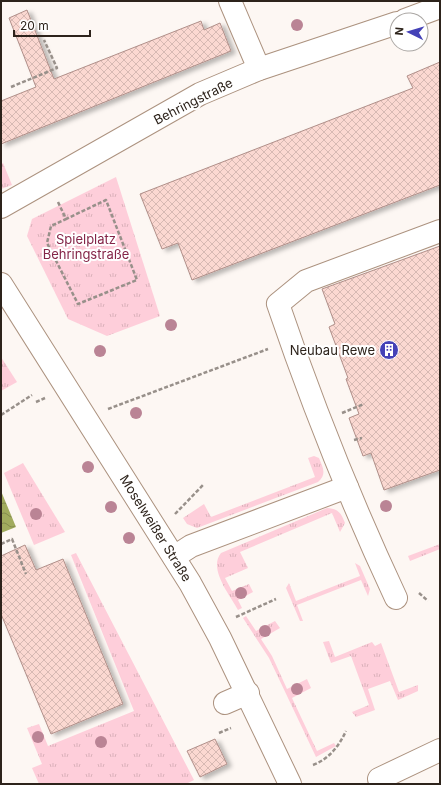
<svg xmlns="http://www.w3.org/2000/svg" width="441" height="785" viewBox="0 0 441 785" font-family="Inter,sans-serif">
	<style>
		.grass { fill: url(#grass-tufts) }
		.water { fill: url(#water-waves) }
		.building { fill: url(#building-cross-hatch); stroke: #b08f89; filter: url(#shadow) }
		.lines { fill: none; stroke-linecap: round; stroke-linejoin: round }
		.minor-casing { stroke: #ac927f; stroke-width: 24 }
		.path { stroke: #98908a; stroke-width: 2.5; stroke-dasharray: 4 2; stroke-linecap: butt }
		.minor { stroke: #fff; stroke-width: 22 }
		.tree { fill: #ba8495 }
		.labels { text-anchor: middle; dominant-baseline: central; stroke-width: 4; stroke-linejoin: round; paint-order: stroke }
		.street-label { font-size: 13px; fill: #2d231b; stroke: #fff }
		.park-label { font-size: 13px; fill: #842548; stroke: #fff }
		.poi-label { font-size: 13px; fill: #2d231b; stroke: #fff; text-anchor: end }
	</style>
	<defs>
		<pattern id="grass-tufts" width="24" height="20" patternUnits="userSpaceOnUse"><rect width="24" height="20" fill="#feceda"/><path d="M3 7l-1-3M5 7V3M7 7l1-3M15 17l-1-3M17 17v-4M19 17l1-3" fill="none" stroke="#dab1ba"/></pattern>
		<pattern id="water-waves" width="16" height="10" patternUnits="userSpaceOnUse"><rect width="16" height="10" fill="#a1ab5e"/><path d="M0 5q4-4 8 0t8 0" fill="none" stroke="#848b4d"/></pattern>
		<pattern id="building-cross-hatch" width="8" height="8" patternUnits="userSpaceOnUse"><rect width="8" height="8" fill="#fbd8d1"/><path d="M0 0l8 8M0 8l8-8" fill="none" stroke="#d7b9b3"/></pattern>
		<filter id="shadow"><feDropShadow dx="4.5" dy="2.5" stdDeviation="2" flood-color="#0004"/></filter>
	</defs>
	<rect width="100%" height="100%" fill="#fdf7f3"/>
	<!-- grass -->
	<g class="grass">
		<path d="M3,163l9,22 -11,4v-25z"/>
		<path d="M116,177l44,139 -53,20 -39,-17 -41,-83 5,-17z"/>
		<path d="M1,357l16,25 -16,9z"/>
		<path d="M314,456l5,2c4,10 8,16 -1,24l-121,46 -10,-4 -4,-6 21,-14 7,13 104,-40 -7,-19z"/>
		<path d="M23,463l42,69 -31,13 -30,-72z"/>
		<path d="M327,508c12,1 14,5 18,15l-5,9 -8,-19 -92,39 8,16 -23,10 7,13 17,-7 4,8 -15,8 4,8 -4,2c-8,-15 -30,-41 -17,-57z"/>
		<path d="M440,544v5l-30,12 -2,-5z"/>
		<path d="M76,553l118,227 -8,4h-147l-7,-16 10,-4 -15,-36 12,-4 9,22 86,-35 -63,-156z"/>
		<path d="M355,563l5,3 10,23 -2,7 -7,-16 -64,25 6,16h-3l-14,-33 3,-5 7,18 64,-25z"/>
		<path d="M246,616l10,15 19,-10 5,7 -19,11 11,17 15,33 20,-10 4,9 -19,10 25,53 17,-8 2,3 -20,11 -47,-99 -26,-40z"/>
		<path d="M329,641l6,16 37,-15 3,4 6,-3 18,49 19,-7v6l-20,9 -8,-19 -22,8 7,21 -19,7 -4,-5 17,-7 -18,-49 -20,7 -8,-21z"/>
	</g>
	<!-- water -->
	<path class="water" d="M1,491l15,36 -15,6z"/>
	<!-- building -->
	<g class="building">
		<path d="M27,10l27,69 147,-58 3,9 16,-7 11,28 -230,93v-43l35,-14 -27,-69z"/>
		<path d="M440,62v123l-248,95 -14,-37 -16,6 -22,-55 273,-106 -6,-12z"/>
		<path d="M440,246v224l-56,20 -13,-37 -8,3 -14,-38 10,-4 -13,-35 2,-1 -19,-51 6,-3 -13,-35z"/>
		<path d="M25,545l11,25 27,-11 60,145 -72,30 -50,-120v-58z"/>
		<path d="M215,739l12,25 -27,13 -13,-26z"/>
	</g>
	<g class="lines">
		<defs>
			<g id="minor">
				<path d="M230,1l29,68"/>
				<path d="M405,20l35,-13"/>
				<path d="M1,207l199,-113 59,-25 138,-46"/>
				<path d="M1,284l189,299 30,55 70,146"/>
				<path d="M174,557l17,-11 156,-59"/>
				<path d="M396,598c-45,-96 -84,-194 -118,-294l28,-23 134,-50"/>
				<path d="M225,703l23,-10"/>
				<path d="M379,779l61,-29"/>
			</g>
		</defs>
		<!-- minor casing -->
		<use href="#minor" class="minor-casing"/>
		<!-- path -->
		<g class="path">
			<path d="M11,87l46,-19 -13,-28"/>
			<path d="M58,202l8,17 40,-19 31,80 -59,24 -31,-61 4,-17 15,-7"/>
			<path d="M36,402l9,-4"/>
			<path d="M108,409l160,-60"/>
			<path d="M342,413l22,-9"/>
			<path d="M1,415l31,-20"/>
			<path d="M354,440l8,-2"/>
			<path d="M175,514l29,-30"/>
			<path d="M1,544l11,-5 14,35"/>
			<path d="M419,593l9,8"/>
			<path d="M236,617l40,-18"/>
			<path d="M219,733l12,-5"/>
			<path d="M313,765c16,-6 26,-19 33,-34"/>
		</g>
		<!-- minor -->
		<use href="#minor" class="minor"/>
	</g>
	<!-- trees -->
	<g class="tree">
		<circle cx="297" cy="25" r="6"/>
		<circle cx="171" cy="325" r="6"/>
		<circle cx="100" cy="351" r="6"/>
		<circle cx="136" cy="413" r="6"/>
		<circle cx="88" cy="467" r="6"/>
		<circle cx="386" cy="506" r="6"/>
		<circle cx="111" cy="507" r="6"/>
		<circle cx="36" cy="514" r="6"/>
		<circle cx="129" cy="538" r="6"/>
		<circle cx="241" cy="593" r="6"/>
		<circle cx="265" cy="631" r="6"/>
		<circle cx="297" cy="689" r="6"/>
		<circle cx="38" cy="737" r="6"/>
		<circle cx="101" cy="742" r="6"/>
	</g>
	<!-- icons -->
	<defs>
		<symbol id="building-disc" viewBox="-11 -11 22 22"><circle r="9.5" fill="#4441b7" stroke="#fff"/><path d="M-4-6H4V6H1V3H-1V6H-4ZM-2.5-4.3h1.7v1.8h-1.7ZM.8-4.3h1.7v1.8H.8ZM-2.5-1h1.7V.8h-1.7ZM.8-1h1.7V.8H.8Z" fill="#fff"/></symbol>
	</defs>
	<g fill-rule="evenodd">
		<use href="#building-disc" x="378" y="339" width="22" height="22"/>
	</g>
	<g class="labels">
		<!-- street labels -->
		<g class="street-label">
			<text transform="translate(193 101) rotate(-27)">Behringstraße</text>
			<text transform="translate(156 528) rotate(58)">Moselweißer Straße</text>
		</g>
		<!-- park labels -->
		<g class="park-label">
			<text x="86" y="239">Spielplatz<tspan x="86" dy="15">Behringstraße</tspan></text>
		</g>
		<!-- poi labels -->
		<g class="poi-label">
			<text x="375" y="350">Neubau Rewe</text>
		</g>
	</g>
	<!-- border -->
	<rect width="441" height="785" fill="none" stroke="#2d231b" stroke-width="4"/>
	<!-- north arrow -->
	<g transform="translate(409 32) rotate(275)"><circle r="19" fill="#ffffff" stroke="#aba7a4"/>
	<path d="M0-3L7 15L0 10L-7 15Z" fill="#4441b7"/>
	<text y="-6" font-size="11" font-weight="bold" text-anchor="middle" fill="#2d231b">N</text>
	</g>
	<!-- scale -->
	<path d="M14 30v6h76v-6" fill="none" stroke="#2d231b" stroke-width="2"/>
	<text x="20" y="30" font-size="12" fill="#2d231b" stroke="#ffffff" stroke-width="3" paint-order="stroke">20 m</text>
</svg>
